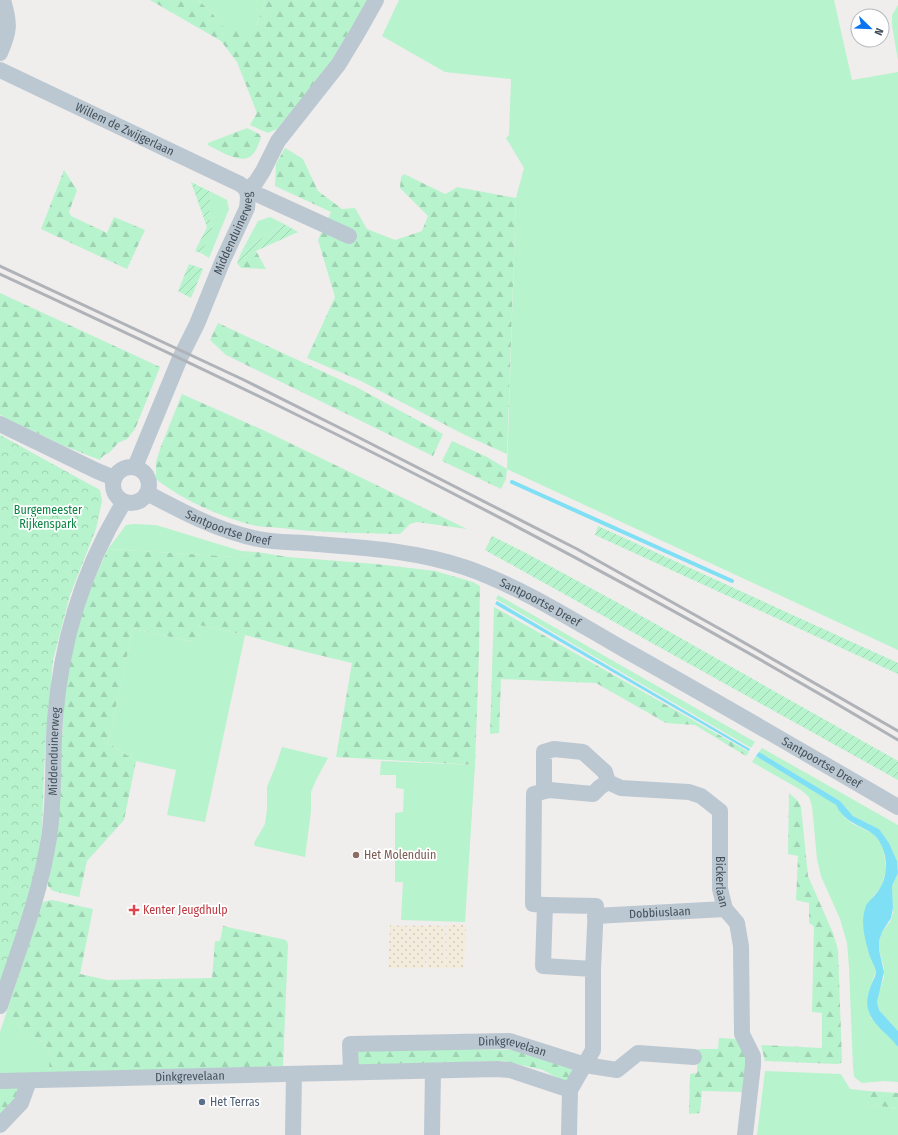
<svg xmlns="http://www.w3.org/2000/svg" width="898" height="1135" viewBox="0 0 898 1135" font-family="'Fira Sans Condensed',sans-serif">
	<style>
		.grass { fill: #b7f3cc }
		.forest { fill: url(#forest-firs) }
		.sand { fill: url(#sand-dots) }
		.park { fill: url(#park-crowns) }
		.garden { fill: url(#garden-furrows) }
		.water { fill: #7fdff4 }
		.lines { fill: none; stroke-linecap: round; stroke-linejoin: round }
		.stream { stroke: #7fdff4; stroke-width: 4 }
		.minor { stroke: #bcc8d1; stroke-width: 16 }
		.rail { stroke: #afb3b8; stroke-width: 3 }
		.education-dot { fill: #8d6e63; stroke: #fff; stroke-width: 1.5 }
		.health-dot { fill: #e0444e; stroke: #fff; stroke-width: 1.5 }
		.service-dot { fill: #5c6f8a; stroke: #fff; stroke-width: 1.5 }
		.labels { text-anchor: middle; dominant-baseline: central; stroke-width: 3.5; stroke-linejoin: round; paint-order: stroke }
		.street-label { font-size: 12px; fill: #44515c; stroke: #fff }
		.park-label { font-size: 12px; fill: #0e8446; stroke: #fff }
		.education-label { font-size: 12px; fill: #785e54; stroke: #fff; text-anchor: start }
		.health-label { font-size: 12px; fill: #be3a42; stroke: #fff; text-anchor: start }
		.service-label { font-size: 12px; fill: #4e5e75; stroke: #fff; text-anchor: start }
	</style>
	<defs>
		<pattern id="forest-firs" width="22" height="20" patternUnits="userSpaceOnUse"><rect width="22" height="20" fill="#b7f3cc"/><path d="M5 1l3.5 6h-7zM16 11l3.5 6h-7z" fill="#9fd2b2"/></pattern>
		<pattern id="sand-dots" width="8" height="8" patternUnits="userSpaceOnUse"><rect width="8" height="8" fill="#f3ebdc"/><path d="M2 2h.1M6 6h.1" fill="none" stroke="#d2cbbf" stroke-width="1.8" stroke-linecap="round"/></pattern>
		<pattern id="park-crowns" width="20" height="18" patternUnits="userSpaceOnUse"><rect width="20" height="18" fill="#b7f3cc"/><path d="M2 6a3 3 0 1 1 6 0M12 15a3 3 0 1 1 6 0" fill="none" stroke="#9fd2b2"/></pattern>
		<pattern id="garden-furrows" width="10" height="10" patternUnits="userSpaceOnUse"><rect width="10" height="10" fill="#b7f3cc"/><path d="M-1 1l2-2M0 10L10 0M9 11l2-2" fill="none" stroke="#9fd2b2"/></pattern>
	</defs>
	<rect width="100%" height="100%" fill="#f0eded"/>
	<!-- grass -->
	<g class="grass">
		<path d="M198,0h67l-2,9 -8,19h-31l-13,-16z"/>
		<path d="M399,0h435l18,80 46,-8v578l-391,-181 9,-271 8,-30 -18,-30 3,-3 2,-56 -66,-7 -63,-36z"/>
		<path d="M898,5v56l-6,-36v-10z"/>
		<path d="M211,192l16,8 2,9 -20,49 -8,-5 11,-25 -3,-17z"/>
		<path d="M270,217l14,7 -42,27 16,-30z"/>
		<path d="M134,524l22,1 85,26 16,1 -19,5 -130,-8 18,-24z"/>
		<path d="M498,595l257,147 -4,6 -255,-149z"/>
		<path d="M199,625l46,10 -40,187 -38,-7 9,-45 -40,-9 -28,-18 25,-114 61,13z"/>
		<path d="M282,747l46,11 -12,22 -5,12v19l-6,46 -50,-11 -1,-3 11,-19 2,-15v-22l9,-22z"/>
		<path d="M762,748l136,77v206l-19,-21 -2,-8 2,-10 5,-15v-9l-5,-18v-9l3,-9 8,-10 3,-9 -1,-27 6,-13 -1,-12 -8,-18 -10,-14 -26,-13 -13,-15 -81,-49z"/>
		<path d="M756,756l79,48 10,14 8,6 19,9 9,10 3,10 2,17 -5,17 -9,11 -4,50 8,23 -8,23 -1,10 4,14 22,22 5,7v35l-14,-1 -22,2 -8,-6 -1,-10 -4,-100 -2,-24 -7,-24 -19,-43 -4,-17 -5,-53 -3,-9 -8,-7 -49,-28z"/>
		<path d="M381,761l94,4 -10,157 -64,-2 2,-38h-8v-69l8,-1 1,-23 -8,-1v-13h-16z"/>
		<path d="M8,1008l15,25c27,9 27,14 26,41l-49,2v-44z"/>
		<path d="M765,1071l76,3 9,15 18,2v12l1,2 29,3v27h-141z"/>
	</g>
	<!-- forest -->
	<g class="forest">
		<path d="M150,0h48l13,12 13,16h31l8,-19 2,-9h104l-45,72 -47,57 -9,4 -18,-8 7,-12 -20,-51 -16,-21z"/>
		<path d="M247,128l12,6 2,3c-7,23 -14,26 -36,17 -5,-3 -12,-6 -17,-9v-2z"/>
		<path d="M285,148l18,11 15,32 24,18 13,-1 12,21 28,11 27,-9 6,-15 -28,-28 1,-11 3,-3 41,20 8,-4 4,-3 59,11 -9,256 -42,-19 -104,-54 -54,-23 28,-61 -17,-57 13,-28 -56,-26 1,-22z"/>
		<path d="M64,170l13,20 -8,22 2,4 36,17 7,-16 31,13 -18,39 -86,-40z"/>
		<path d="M256,251l10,18 -25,-1 -4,-5 12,-9z"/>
		<path d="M0,293l160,74 -25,62 -8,10 -9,4 -9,10 -5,2 -4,5 -38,-15 -62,-30z"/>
		<path d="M218,323l140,65 85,46 -10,22 -207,-101 -16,-15z"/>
		<path d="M182,394l81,36 204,99 -50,-7 -7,2 -10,10c-39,-1 -79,-1 -118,-6 -10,-1 -21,-1 -30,-3 -34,-9 -69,-25 -96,-46v-17l4,-13z"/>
		<path d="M452,441l35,16 20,12 -1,10 -5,10 -59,-28z"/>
		<path d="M108,549l130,8 19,-5 31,5 88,7 59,7 38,11 7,4 -1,66 -4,113 -139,-8 16,-94 -50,-12 -57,-16 -46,-10 -4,17 -62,-13 -25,114 28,18 -12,59 -37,41 -8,36 -26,-6 -5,-5v-3l8,-39 8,-140 5,-42 17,-64z"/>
		<path d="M494,607l255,145 -3,4 -51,-31 -29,-2 -70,-40 -95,-4 -2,54 -9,1z"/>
		<path d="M789,793l9,8 3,6 7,69 25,57 5,17 4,111 -1,2 -4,1 -72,-3 -4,-16 61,3v-35l-10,-1 2,-86 -5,-3v-20l-13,-3 2,-44 -10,-2z"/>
		<path d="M52,900l41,9 -13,65 27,6 105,-2 3,-37h5l3,-15 63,14 2,4 -5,122 -234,8c1,-27 1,-32 -26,-41l-15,-25 35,-106z"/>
		<path d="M719,1038l19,1 9,19 -2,34 -43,-1 -2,22 -11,1 1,-40 7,-1 1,-24h20z"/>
		<path d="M353,1046l159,4 65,19 -9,15 -25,-14 -39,-9 -151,4z"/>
		<path d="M21,1087v4l-21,26v-29z"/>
		<path d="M868,1091l30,2v15l-29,-3 -1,-2z"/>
	</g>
	<!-- sand -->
	<g class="sand">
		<path d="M447,924l19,1 -2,43h-18z"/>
		<path d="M390,925l18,1 -1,42h-19z"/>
		<path d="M409,925l18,1 -1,42h-19z"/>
		<path d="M428,925l18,1 -1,42h-18z"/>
	</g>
	<!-- park -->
	<path class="park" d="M0,435l100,55 2,11 -6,28 -26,66 -17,65 -8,90 -3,78 -3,24 -8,36 -31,96z"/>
	<!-- garden -->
	<g class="garden">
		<path d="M191,182l20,10 -2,19 3,18 -11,24 -6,-2 12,-24z"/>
		<path d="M284,224l14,8 -49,22 -12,9 5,-12z"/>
		<path d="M189,264l14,5 -12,29 -13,-7z"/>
		<path d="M598,526l300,137v11l-303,-139z"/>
		<path d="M492,536l32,16 98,53 276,156v19l-413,-230z"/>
	</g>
	<!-- water -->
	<g class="water">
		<path d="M497,601l253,148 -1,2 -254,-147z"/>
		<path d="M759,752l81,49 13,15 26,13 10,14 8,18 1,12 -6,13 1,22 -2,10 -9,14 -3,9v9l5,22 -7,30 2,8 19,21v16c-8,-11 -25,-22 -29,-35 -4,-9 -1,-20 3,-29 2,-4 4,-8 4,-12 -1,-4 -4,-10 -6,-14 -4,-14 -10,-33 -5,-48 1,-6 6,-9 10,-14 11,-12 13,-29 9,-43 -8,-30 -35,-20 -48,-47l-80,-49z"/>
	</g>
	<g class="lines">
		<!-- stream -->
		<path class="stream" d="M512,482l220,99"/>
		<!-- minor -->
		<g class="minor">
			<path d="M0,53c10,-23 10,-29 3,-53"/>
			<path id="s1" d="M0,70l240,114 7,6"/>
			<path d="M247,190l9,-8 7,-11 15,-30 60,-76 20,-33 18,-32"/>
			<path d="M261,196l88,40"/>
			<path d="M0,424l97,47 17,7"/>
			<circle cx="131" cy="485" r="18"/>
			<path id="s2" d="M135,467l45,-109 17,-34 26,-64 24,-52 1,-10 -1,-8"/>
			<path id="s3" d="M147,493c36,19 71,38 111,46 19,4 39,3 58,5 51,4 102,7 151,24 56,20 107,53 158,82 91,51 182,104 273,157"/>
			<path id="s4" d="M549,790l-5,-5v-33l10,-3 29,3 22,20 3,10 13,6 68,4 12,4 19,15v78l5,20 12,14 4,23 1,88 11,22v9l-8,70"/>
			<path d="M545,905l-12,-1 1,-110 15,-4 44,4 7,-7 8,-5"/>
			<path id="s5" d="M595,916l130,-7"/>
			<path id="s6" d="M0,1006c18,-55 40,-110 49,-168 6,-39 3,-79 6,-118 6,-79 27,-150 69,-218"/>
			<path id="s7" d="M351,1072l-1,-28 159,-3 76,24 32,5 21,-17 56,4"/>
			<path id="s8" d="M0,1081l497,-12 13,1 60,20"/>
			<path d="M0,1125l21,-22 8,-22"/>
			<path d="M293,1135l1,-60"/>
			<path d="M432,1135l1,-64"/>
			<path d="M569,1135l1,-45 23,-40v-81l3,-63 -51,-1 -2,61 50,3"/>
		</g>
		<!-- rail -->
		<g class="rail">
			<path d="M0,266l244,114 104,52 229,117 152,85 169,97"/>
			<path d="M0,274c95,44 191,89 285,135 208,102 414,212 613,331"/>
		</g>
	</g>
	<!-- markers -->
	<circle class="education-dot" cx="356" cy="855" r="4"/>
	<path class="health-dot" d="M132 904h4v4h4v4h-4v4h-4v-4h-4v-4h4z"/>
	<circle class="service-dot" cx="202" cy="1102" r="4"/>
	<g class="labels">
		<!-- street labels -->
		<g class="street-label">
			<text stroke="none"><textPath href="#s1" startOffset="138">Willem de Zwijgerlaan</textPath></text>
			<text stroke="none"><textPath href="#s2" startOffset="254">Middenduinerweg</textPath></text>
			<text stroke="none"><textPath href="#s3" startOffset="89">Santpoortse Dreef</textPath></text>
			<text stroke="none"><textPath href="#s3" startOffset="413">Santpoortse Dreef</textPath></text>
			<text stroke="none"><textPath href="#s6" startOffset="262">Middenduinerweg</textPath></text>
			<text stroke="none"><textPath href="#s3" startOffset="737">Santpoortse Dreef</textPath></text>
			<text stroke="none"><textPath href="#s4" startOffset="310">Bickerlaan</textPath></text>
			<text stroke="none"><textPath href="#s5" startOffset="65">Dobbiuslaan</textPath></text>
			<text stroke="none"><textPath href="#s7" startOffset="191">Dinkgrevelaan</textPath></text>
			<text stroke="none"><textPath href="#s8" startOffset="190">Dinkgrevelaan</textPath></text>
		</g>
		<!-- park labels -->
		<g class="park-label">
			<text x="48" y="510">Burgemeester<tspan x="48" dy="14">Rijkenspark</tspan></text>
		</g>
		<!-- education labels -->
		<g class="education-label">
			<text x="364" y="855">Het Molenduin</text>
		</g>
		<!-- health labels -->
		<g class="health-label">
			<text x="143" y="910">Kenter Jeugdhulp</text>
		</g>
		<!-- service labels -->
		<g class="service-label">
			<text x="210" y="1102">Het Terras</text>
		</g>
	</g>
	<!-- north arrow -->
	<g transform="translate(870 28) rotate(113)"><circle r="19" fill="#ffffff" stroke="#b4b9be"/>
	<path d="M0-3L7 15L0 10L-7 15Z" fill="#0974ef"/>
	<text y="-6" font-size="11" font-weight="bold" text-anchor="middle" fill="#44515c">N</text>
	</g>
</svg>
